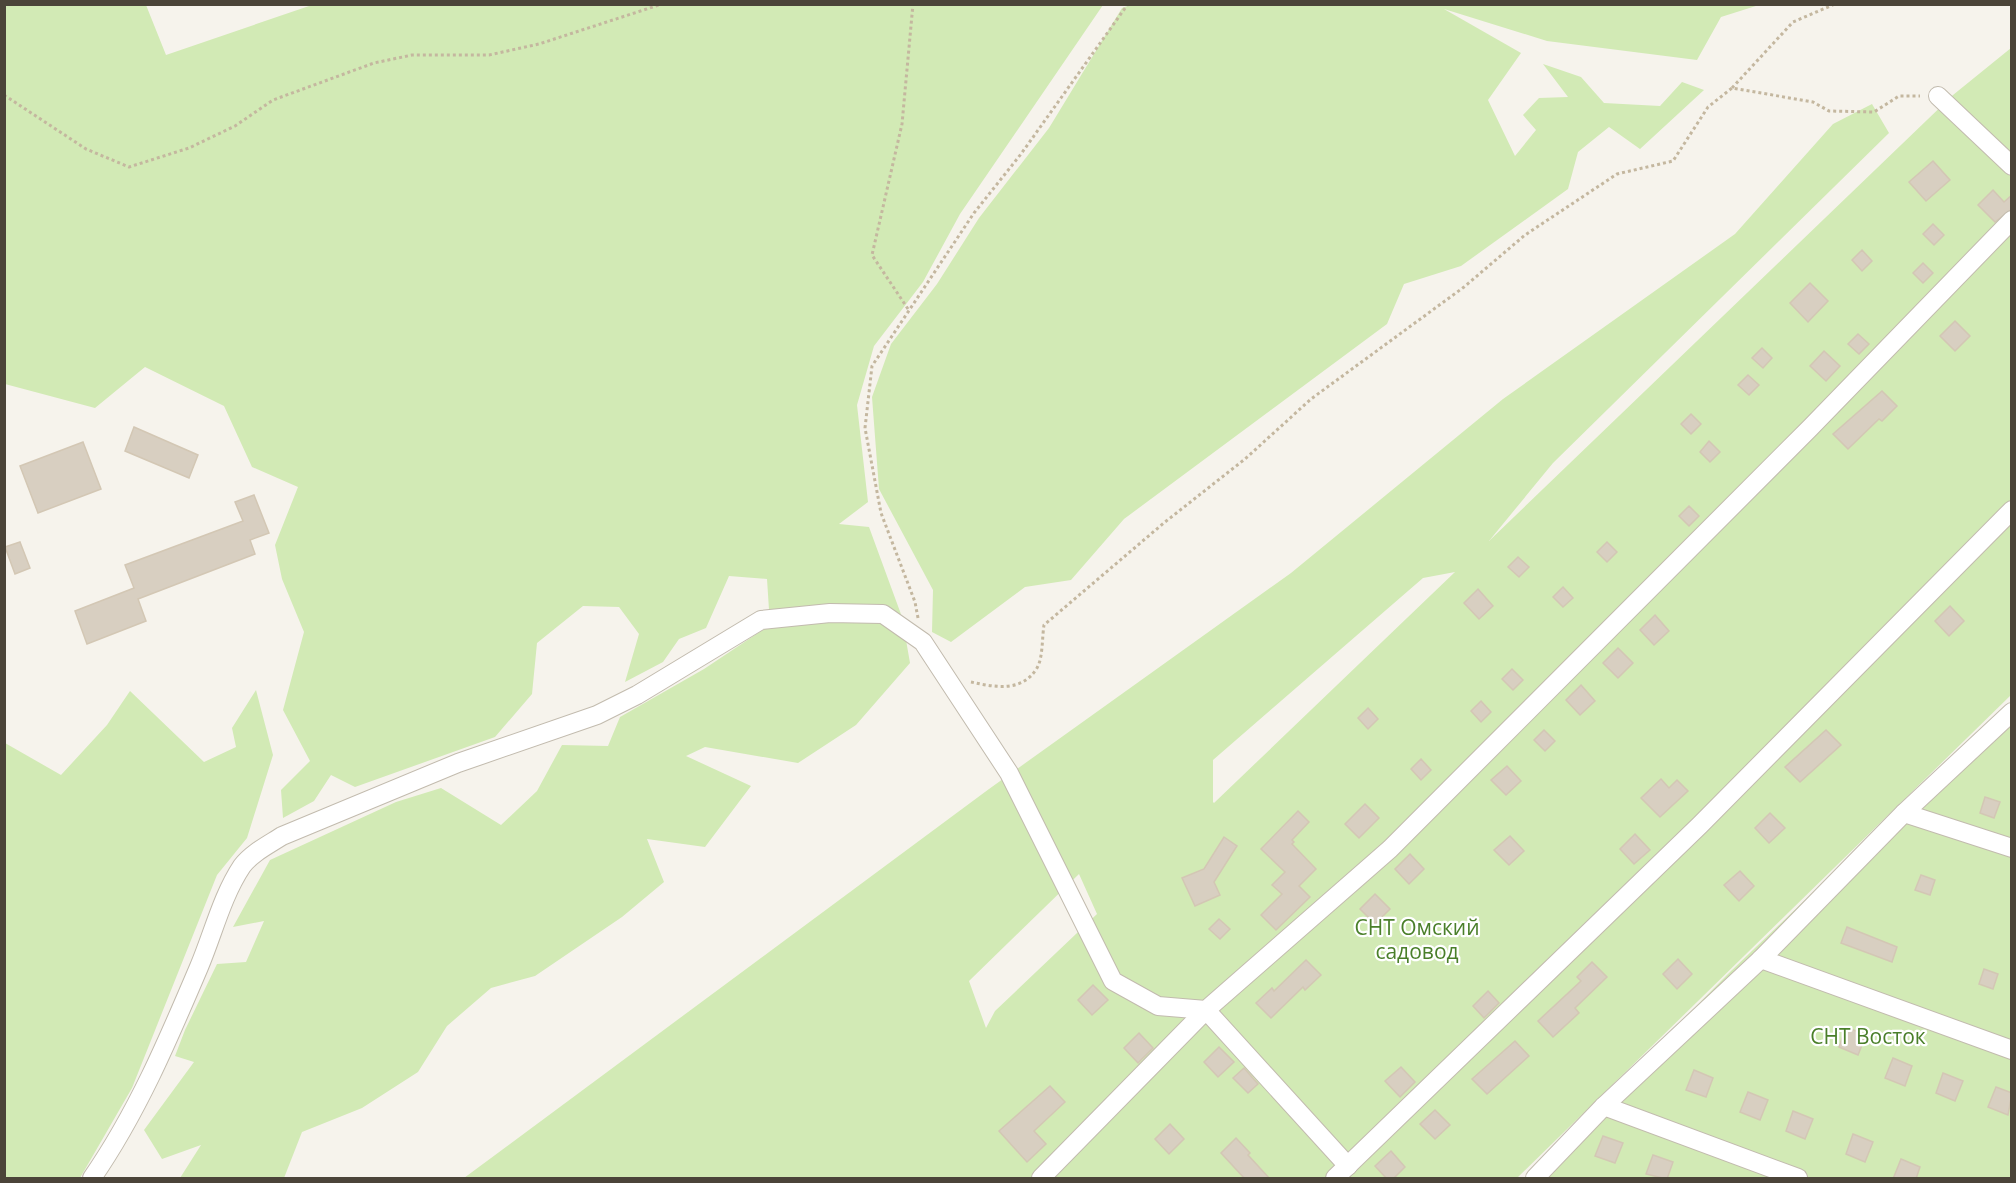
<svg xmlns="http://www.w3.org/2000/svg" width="2016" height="1183" viewBox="0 0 2016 1183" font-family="'Open Sans',sans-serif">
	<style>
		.green { fill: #d2eab5; fill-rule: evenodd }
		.building { fill: #d8cfc1; stroke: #d3c7b4; stroke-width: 1.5 }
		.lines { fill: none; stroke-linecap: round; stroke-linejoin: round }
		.minor-casing { stroke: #c2bbae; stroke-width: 20 }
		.path { stroke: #c4b79f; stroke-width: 3; stroke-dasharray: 3 3; stroke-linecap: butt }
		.minor { stroke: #fff; stroke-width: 18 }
		.labels { text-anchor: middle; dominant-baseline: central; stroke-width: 4.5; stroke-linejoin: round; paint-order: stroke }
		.park-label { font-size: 21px; fill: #4a7f2a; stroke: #fff }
	</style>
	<rect width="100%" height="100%" fill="#f6f3ec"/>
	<!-- green -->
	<g class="green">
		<path d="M1133,4l626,1 -38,12 -24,43 -150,-19 -103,-32 77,44 -33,47 27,56 21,-26 -13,-15 16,-17 29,-1 -25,-33 38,13 23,26 56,3 22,-24 22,8 -64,59 -31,-22 -31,25 -10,37 -107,77 -57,18 -17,40 -263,195 -53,61 -46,7 -74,55 -19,-10 1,-42 -54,-101 -7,-92 19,-53 46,-60 42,-66 70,-90 73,-120z"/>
		<path d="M4,5h142l20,50 146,-50h791l-143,209 -37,68 -49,64 -17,59 11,97 -29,22 30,3 33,90 8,46 -54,62 -58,38 -93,-16 -19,9 65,30 -46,61 -58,-8 17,43 -42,35 -87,59 -44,12 -44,38 -29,46 -56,36 -60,24 -18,46h-104l21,-33 -39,14 -18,-29 50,-68 -19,-6 10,-26 32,-66 29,-2 18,-41 -31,6 37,-67 126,-58 45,-14 60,37 36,-34 25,-46 46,1 12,-29 84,-48 66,-44 -3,-46 -38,-3 -23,52 -27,11 -16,23 -38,20 14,-48 -20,-27 -36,-1 -46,37 -5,51 -37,43 -140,50 -24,-12 -17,26 -31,17 -2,-28 29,-29 -27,-51 21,-78 -22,-53 -7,-34 23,-58 -46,-20 -28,-61 -79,-39 -50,41 -90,-24z"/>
		<path d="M2011,48v647l-494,483h-1053l525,-389 302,-216 212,-174 232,-165 98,-110 39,-20 17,29 -336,330 -64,78 464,-446zM1455,572l-241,231 -1,-1v-42l210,-182zM1079,874l18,40 -102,97 -9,17 -17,-47z"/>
		<path d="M256,690l17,65 -26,83 -30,37 -85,213 -52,90h-75v-435l56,32 46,-50 23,-34 74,71 32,-15 -4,-19z"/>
		<path d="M2011,702v476h-485l203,-205z"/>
	</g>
	<!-- building -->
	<g class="building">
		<path d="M1933,161l17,19 -24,21 -17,-19z"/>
		<path d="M1993,190l11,12 8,-7v14l-17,13 -17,-17z"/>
		<path d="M1933,224l11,11 -10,10 -11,-11z"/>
		<path d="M1862,250l10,11 -10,10 -10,-11z"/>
		<path d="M1923,263l10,10 -10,10 -10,-10z"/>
		<path d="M1810,283l18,18 -20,21 -18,-19z"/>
		<path d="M1955,321l15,15 -15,15 -15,-15z"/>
		<path d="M1858,334l11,10 -10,10 -11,-10z"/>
		<path d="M1762,348l10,10 -9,10 -11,-10z"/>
		<path d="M1824,351l16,15 -14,15 -16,-15z"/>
		<path d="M1748,375l11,10 -10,10 -11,-10z"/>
		<path d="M1882,391l15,15 -15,15 -3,-2 -31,30 -15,-15z"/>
		<path d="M1691,414l10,10 -10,10 -10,-10z"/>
		<path d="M134,427l64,28 -9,23 -64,-27z"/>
		<path d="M1709,441l11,11 -10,10 -10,-10z"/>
		<path d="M83,442l18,47 -63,24 -18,-47z"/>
		<path d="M254,495l15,38 -19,7 5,14 -117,45 8,22 -59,23 -12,-33 59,-23 -9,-23 118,-44 -8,-19z"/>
		<path d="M1689,506l10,10 -10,10 -10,-10z"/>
		<path d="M20,542l10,26 -15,6 -10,-27z"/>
		<path d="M1607,542l10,10 -10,10 -10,-10z"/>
		<path d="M1518,557l11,10 -10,10 -11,-10z"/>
		<path d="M1563,587l10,11 -10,9 -10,-10z"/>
		<path d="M1478,589l15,17 -14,13 -15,-16z"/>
		<path d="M1950,606l14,15 -15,15 -14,-15z"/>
		<path d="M1655,615l14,16 -15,14 -14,-15z"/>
		<path d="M1618,648l15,15 -15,15 -15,-15z"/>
		<path d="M1512,669l11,11 -10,10 -11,-11z"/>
		<path d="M1581,685l14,16 -15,14 -14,-15z"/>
		<path d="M1481,701l10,11 -10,10 -10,-11z"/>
		<path d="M1368,708l10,11 -10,10 -10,-11z"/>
		<path d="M1544,730l11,11 -10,10 -11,-11z"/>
		<path d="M1826,730l15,15 -41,37 -15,-15z"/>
		<path d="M1421,759l10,11 -10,10 -10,-11z"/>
		<path d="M1507,766l14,15 -15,14 -15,-15z"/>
		<path d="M1661,779l8,9 8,-8 11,11 -28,26 -19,-19z"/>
		<path d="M1985,797l15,5 -6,16 -14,-5z"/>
		<path d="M1365,804l14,14 -20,20 -14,-14z"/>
		<path d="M1298,811l11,11 -17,18 2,2 -2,2 24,25 -17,17 11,11 -34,33 -15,-15 21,-21 -10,-9 13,-13 -24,-23z"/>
		<path d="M1770,813l15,15 -16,15 -14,-15z"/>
		<path d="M1635,834l15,16 -16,14 -14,-15z"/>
		<path d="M1510,836l14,15 -15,14 -15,-15z"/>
		<path d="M1224,837l13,9 -23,36 6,13 -25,11 -13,-28 22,-9z"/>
		<path d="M1410,854l14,15 -15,15 -14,-15z"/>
		<path d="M1740,871l14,15 -15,15 -15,-16z"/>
		<path d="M1921,875l14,5 -5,15 -15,-5z"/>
		<path d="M1375,894l15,15 -15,15 -15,-15z"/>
		<path d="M1219,919l11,10 -10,10 -11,-10z"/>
		<path d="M1847,927l50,20 -5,15 -51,-19z"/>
		<path d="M1678,959l14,15 -15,15 -14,-15z"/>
		<path d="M1306,960l15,15 -16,15 -2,-3 -32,31 -15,-15 16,-15 2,3z"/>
		<path d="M1592,962l15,15 -32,31 4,5 -26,24 -15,-16 43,-40 -4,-4z"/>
		<path d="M1984,969l14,5 -5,15 -14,-5z"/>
		<path d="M1093,985l15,15 -16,15 -14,-15z"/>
		<path d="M1488,991l11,12 -15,15 -11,-12z"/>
		<path d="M1846,1027l20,8 -8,20 -19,-8z"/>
		<path d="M1139,1033l14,15 -15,15 -14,-15z"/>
		<path d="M1515,1041l14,15 -42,38 -15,-15z"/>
		<path d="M1219,1047l15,15 -16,15 -14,-15z"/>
		<path d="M1893,1058l19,8 -7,20 -20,-8z"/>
		<path d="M1401,1067l14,15 -15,15 -15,-16z"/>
		<path d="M1244,1068l14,16 -10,9 -15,-15z"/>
		<path d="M1694,1070l19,8 -7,19 -20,-7z"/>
		<path d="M1943,1073l20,8 -8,20 -19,-8z"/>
		<path d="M1050,1086l15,16 -31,29 12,13 -19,18 -28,-31z"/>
		<path d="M1996,1087l16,6 -4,22 -20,-8z"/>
		<path d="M1748,1092l20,8 -8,20 -20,-8z"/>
		<path d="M1435,1110l15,15 -15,14 -15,-15z"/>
		<path d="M1793,1111l20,8 -8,20 -19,-8z"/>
		<path d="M1170,1124l14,15 -15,15 -14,-15z"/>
		<path d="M1853,1134l20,8 -8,20 -19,-8z"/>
		<path d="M1603,1136l20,7 -8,20 -20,-7z"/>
		<path d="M1236,1138l14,15 -2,2 22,24h-25l-24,-26z"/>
		<path d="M1391,1151l14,16 -12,12h-6l-12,-13z"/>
		<path d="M1653,1155l20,7 -6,17 -21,-5z"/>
		<path d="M1901,1159l19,8 -4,12h-23z"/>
	</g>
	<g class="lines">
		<defs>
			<g id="minor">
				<path d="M1938,96l74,70"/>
				<path d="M1904,813l108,35"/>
				<path d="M1761,959l251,91"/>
				<path d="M1604,1106l194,72"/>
				<path d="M92,1178c45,-65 76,-138 107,-211 14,-33 23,-71 43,-101 10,-13 26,-21 40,-30l176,-73 139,-48 40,-20 124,-75 69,-7 53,1 40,28 86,131 104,208 45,25 48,4 184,-161 420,-421 202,-208"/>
				<path d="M1041,1178l165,-168 142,156"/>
				<path d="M1335,1178l365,-353 312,-315"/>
				<path d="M1535,1178l69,-72 157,-147 143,-146 108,-101"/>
			</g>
		</defs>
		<!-- minor casing -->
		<use href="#minor" class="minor-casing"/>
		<!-- path -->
		<g class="path">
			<path d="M1732,88l61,-66 42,-18"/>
			<path d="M4,95l82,54 43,18 60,-19 46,-22 38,-26 101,-37 38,-8h77l50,-11 123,-40"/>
			<path d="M908,309l-36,-54 30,-131 11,-120"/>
			<path d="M918,618l-3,-16 -34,-89 -16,-85 7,-62 102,-153 47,-59 107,-150"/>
			<path d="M971,682c23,5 51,11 66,-14 6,-10 5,-31 7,-43l121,-103 80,-63 66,-60 153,-112 61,-52 92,-61 56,-13 35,-54 24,-19 81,14 16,9 45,1 25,-16h21"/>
		</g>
		<!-- minor -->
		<use href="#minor" class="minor"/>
	</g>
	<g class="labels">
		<!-- park labels -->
		<g class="park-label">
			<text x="1417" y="927">СНТ Омский<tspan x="1417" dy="24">садовод</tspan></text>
			<text x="1868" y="1036">СНТ Восток</text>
		</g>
	</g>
	<!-- border -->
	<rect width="2016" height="1183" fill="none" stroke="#4b4439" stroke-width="12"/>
</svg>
